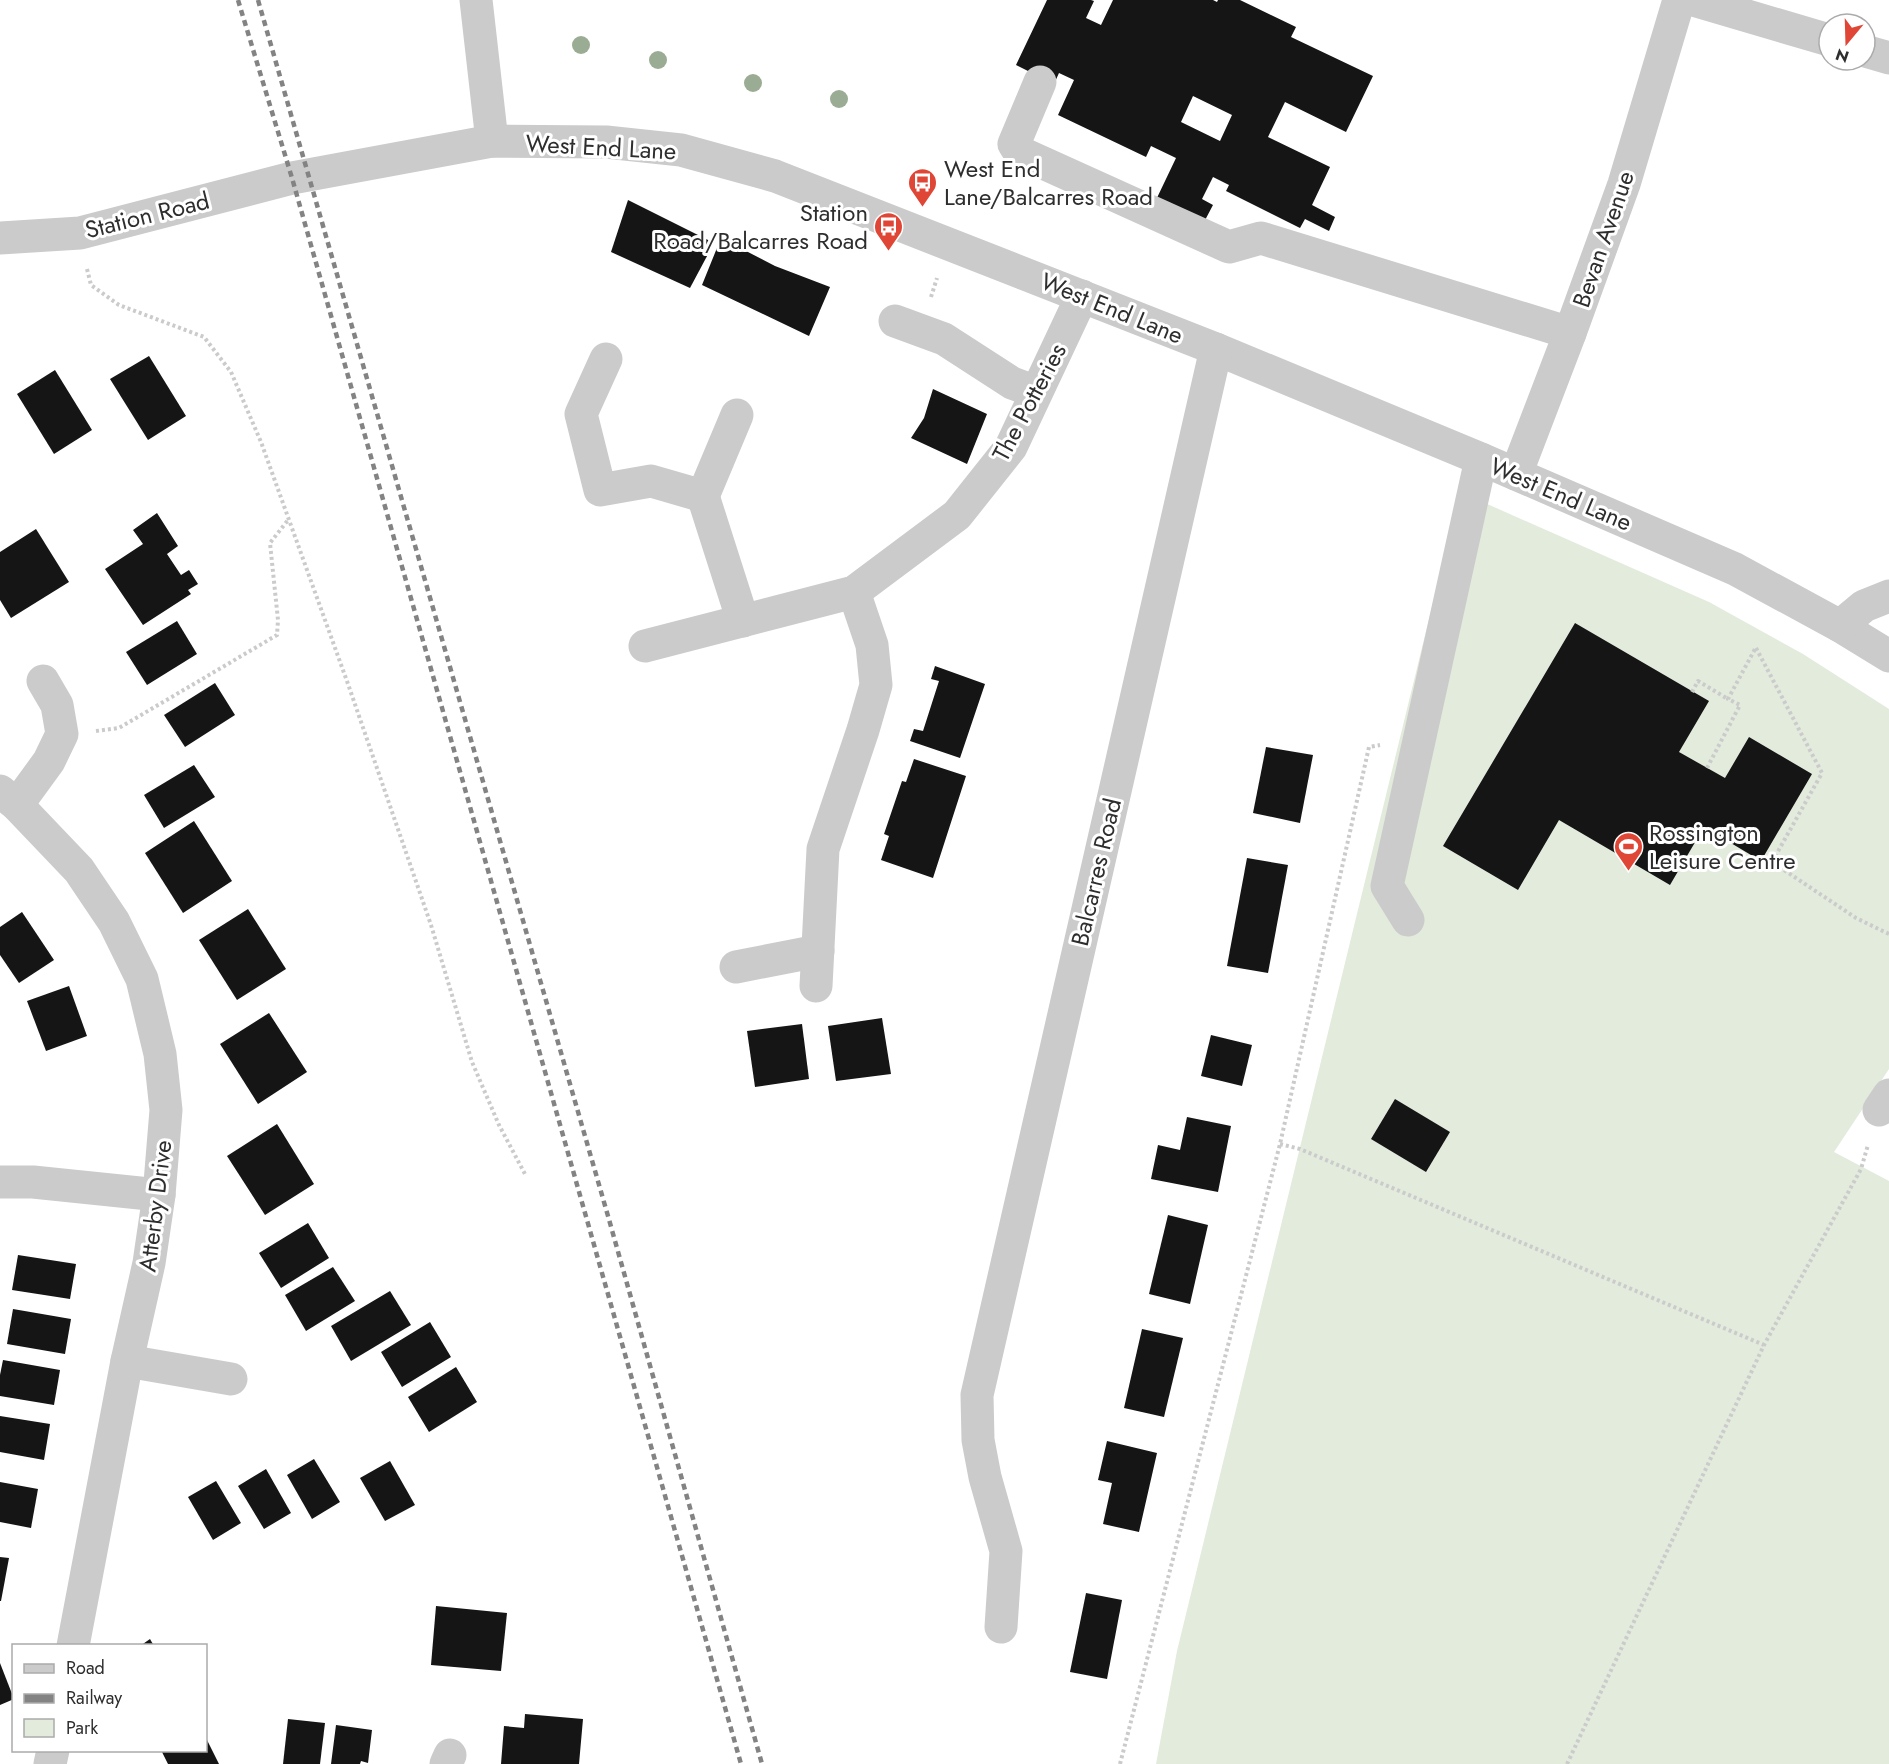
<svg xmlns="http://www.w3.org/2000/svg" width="1889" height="1764" viewBox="0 0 1889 1764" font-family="Jost,sans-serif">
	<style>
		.green { fill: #e2ebdc }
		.building { fill: #151515; fill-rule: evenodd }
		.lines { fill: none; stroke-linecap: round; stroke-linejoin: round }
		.path { stroke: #cbcbcb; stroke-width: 4; stroke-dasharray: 3 3; stroke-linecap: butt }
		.minor { stroke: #cbcbcb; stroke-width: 33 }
		.rail { stroke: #838383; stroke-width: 4.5; stroke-dasharray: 6 4.5; stroke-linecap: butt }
		.tree { fill: #9bac94 }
		.labels { text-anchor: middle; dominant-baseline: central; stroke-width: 6; stroke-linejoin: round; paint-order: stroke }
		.street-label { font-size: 24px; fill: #2e2e2e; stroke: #fff }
		.poi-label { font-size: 24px; fill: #2e2e2e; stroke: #fff; text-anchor: start }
	</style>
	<rect width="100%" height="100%" fill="#fff"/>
	<!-- green -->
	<path class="green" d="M1460,492l249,110 94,52 86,55v360l-55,83 55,29v583h-733l21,-113z"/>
	<!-- building -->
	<g class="building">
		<path d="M1047,0h44l3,1 -8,17 15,7 12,-25h100l4,2 1,-2h22l56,27 -5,10 82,39 -27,56 -61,-30 -17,35 62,30 -18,38 23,12 -6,14 -24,-12 -5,9 -74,-37 3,-6 -16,-8 -11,22 11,6 -10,19 -48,-22 21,-44 -25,-12 -5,11 -88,-42 16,-35 -15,-7 -5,11 -38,-19zM1193,96l39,19 -12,26 -39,-19z"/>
		<path d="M628,200l86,43 -24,45 -79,-36z"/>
		<path d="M721,238l54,28 55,21 -21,49 -107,-51z"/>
		<path d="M149,356l37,60 -38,24 -38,-61z"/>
		<path d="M55,370l37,60 -38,24 -37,-60z"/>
		<path d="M933,389l54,25 -20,50 -56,-26 13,-20z"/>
		<path d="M157,513l21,33 -11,8 14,21 8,-5 9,14 -10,6 3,4 -48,31 -38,-56 38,-25 -10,-14z"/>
		<path d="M36,529l33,53 -58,36 -11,-18v-48z"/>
		<path d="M177,621l20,33 -50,31 -21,-33z"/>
		<path d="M1575,623l134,78 -30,51 46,26 24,-41 63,37 -51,87 -57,-34 -34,58 -111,-65 -41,70 -75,-44z"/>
		<path d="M935,666l50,18 -25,74 -50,-17 4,-12 9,2 16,-50 -8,-2z"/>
		<path d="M215,683l20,32 -50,32 -21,-32z"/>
		<path d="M1266,747l47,8 -13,68 -47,-10z"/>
		<path d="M914,759l52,17 -33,102 -52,-18 8,-24 -5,-2 18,-53 4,1z"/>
		<path d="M194,765l21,32 -51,31 -20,-33z"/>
		<path d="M194,821l38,60 -49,32 -38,-60z"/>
		<path d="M1247,858l41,7 -20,108 -41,-7z"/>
		<path d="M248,909l38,60 -49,31 -38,-60z"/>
		<path d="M22,912l32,48 -35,23 -19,-28v-28z"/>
		<path d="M69,986l18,50 -41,15 -19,-50z"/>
		<path d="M269,1013l38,59 -49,32 -38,-60z"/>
		<path d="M882,1018l9,56 -55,7 -8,-55z"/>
		<path d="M802,1024l7,55 -54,8 -8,-56z"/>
		<path d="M1211,1035l41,10 -10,41 -41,-10z"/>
		<path d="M1395,1099l55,33 -24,40 -55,-33z"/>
		<path d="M1187,1117l44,9 -13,66 -67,-13 7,-34 22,5z"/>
		<path d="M277,1124l37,60 -49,31 -38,-59z"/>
		<path d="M1168,1215l40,10 -18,79 -41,-10z"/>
		<path d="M308,1223l21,35 -48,30 -22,-35z"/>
		<path d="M18,1255l58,9 -6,35 -58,-9z"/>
		<path d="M333,1267l22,34 -49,30 -21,-36z"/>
		<path d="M390,1291l21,34 -60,36 -20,-35z"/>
		<path d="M13,1309l58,10 -6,35 -58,-10z"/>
		<path d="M430,1322l21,35 -49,30 -21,-35z"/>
		<path d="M1142,1329l41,9 -19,79 -40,-9z"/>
		<path d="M3,1360l57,10 -6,35 -54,-9v-21z"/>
		<path d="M456,1367l21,35 -48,30 -21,-35z"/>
		<path d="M0,1416l50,8 -6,36 -44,-8z"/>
		<path d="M1107,1441l50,12 -18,79 -36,-8 9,-41 -14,-3z"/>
		<path d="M314,1459l26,43 -28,17 -25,-44z"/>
		<path d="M390,1461l25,44 -30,16 -25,-43z"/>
		<path d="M266,1469l25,44 -27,16 -26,-43z"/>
		<path d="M216,1481l25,42 -28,17 -25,-43z"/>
		<path d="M0,1482l38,7 -7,39 -31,-6z"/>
		<path d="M0,1557l9,1 -8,43h-1z"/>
		<path d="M1086,1593l36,7 -15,79 -37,-7z"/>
		<path d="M436,1606l71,7 -6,58 -70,-6z"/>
		<path d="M150,1639l4,7h-14z"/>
		<path d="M0,1663l14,36 -14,6z"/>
		<path d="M525,1714l58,5 -4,45h-78l3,-38 20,2z"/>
		<path d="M288,1719l37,4 -5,41h-37z"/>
		<path d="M336,1725l36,5 -4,33 -7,-2 -1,3h-29z"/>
		<path d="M206,1738l13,26h-51l-7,-14h45z"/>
	</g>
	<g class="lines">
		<!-- path -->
		<g class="path">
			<path d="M87,269l4,16 28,20 85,32 27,35 30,70 87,242 83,241 41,137 27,63 27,51"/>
			<path d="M931,297l6,-19"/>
			<path d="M1756,648l66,125 -50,89 84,56 33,16"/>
			<path d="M1692,692l6,-11 30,18"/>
			<path d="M96,731l23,-3 158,-93 1,-15 -8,-77 18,-23"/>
			<path d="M1707,768l33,-63 -12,-6 27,-50"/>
			<path d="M1280,1144l20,5 464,196"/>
			<path d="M1120,1764l160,-620 89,-397 11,-2"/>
			<path d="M1567,1764l197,-419 97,-176 7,-24"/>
		</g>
		<!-- minor -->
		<g class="minor">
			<path d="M476,0l16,141"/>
			<path d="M1693,0l136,40"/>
			<path d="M1865,51l24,7"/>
			<path d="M1040,82l-26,62 5,8 210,95 32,-9 309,95"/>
			<path d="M0,238l80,-5 212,-55 200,-37 114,1 75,8 94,26 441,173 265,110 254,110 105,57 49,30"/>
			<path d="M895,321l49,18 68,44 24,9"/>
			<path d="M606,359l-25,55 19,76 51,-9 52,15 34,-81"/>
			<path d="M1516,474l54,-141 54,-149 55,-184"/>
			<path d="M703,496l40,125"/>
			<path d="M1840,626l24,-20 25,-10"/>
			<path d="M645,646l209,-54 103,-77 54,-68 71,-151"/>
			<path d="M0,791l17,14 62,65 35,52 28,57 18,75 6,56 -7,85 -10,68 -22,98 -54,285"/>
			<path d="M17,805l32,-44 13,-27 -5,-29 -14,-24"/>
			<path d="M1408,920l-21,-34 94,-427"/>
			<path d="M736,967l82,-16"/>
			<path d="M816,986l7,-137 40,-119 13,-45 -4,-40 -18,-53"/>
			<path d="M1879,1110l10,-15"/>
			<path d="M0,1182h33l126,13"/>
			<path d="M127,1361l104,18"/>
			<path d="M1001,1627l5,-76 -21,-74 -7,-37 -1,-45 239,-1046"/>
			<path d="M50,1764l3,-14"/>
			<path d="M446,1764l4,-9"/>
		</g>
		<!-- rail -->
		<g class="rail">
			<path d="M238,0l54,178 449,1586"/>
			<path d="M258,0l350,1216 154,548"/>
		</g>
	</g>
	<!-- trees -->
	<g class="tree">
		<circle cx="581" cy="45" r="9"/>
		<circle cx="658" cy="60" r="9"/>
		<circle cx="753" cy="83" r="9"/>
		<circle cx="839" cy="99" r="9"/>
	</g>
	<!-- icons -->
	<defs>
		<symbol id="bus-pin" viewBox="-11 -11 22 30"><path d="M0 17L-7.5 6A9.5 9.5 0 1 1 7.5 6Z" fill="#e04635" stroke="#fff"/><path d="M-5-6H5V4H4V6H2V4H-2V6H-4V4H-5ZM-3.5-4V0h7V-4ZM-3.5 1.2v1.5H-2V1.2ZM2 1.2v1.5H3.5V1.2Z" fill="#fff"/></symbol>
		<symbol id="stadium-pin" viewBox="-11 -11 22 30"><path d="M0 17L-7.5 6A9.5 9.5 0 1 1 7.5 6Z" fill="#e04635" stroke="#fff"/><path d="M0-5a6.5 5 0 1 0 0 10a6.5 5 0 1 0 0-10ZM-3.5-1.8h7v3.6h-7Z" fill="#fff"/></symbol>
	</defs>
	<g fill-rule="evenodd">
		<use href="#bus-pin" x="906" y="166" width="33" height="45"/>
		<use href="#bus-pin" x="872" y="210" width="33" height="45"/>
		<use href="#stadium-pin" x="1612" y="830" width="33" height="45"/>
	</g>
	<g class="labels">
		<!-- street labels -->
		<g class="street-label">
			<text transform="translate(601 147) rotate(3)">West End Lane</text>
			<text transform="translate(147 215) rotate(-14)">Station Road</text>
			<text transform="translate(1603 239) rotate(-71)">Bevan Avenue</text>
			<text transform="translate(1112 308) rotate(22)">West End Lane</text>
			<text transform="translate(1029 402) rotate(-62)">The Potteries</text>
			<text transform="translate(1561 494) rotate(23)">West End Lane</text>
			<text transform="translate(1096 872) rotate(-77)">Balcarres Road</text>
			<text transform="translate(155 1206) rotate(-83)">Atterby Drive</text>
		</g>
		<!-- poi labels -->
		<g class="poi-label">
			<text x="944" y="168">West End<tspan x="944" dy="28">Lane/Balcarres Road</tspan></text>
			<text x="868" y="212" text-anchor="end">Station<tspan x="868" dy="28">Road/Balcarres Road</tspan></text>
			<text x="1649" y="832">Rossington<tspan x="1649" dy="28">Leisure Centre</tspan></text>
		</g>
	</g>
	<!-- legend -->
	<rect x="12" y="1644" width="195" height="108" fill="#ffffff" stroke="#ababab" stroke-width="1.5"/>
	<rect x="24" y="1664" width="30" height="9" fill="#cbcbcb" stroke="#ababab" stroke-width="1.5"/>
	<text x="66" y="1674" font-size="18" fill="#2e2e2e">Road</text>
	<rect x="24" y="1694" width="30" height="9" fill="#838383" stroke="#ababab" stroke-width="1.5"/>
	<text x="66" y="1704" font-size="18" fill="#2e2e2e">Railway</text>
	<rect x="24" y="1719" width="30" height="18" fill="#e2ebdc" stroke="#ababab" stroke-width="1.5"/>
	<text x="66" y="1734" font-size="18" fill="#2e2e2e">Park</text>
	<!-- north arrow -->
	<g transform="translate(1847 42) rotate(199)"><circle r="28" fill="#ffffff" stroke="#ababab" stroke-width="1.5"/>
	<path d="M0-4.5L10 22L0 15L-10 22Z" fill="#e04635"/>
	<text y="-9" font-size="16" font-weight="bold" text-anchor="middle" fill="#2e2e2e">N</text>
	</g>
</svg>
